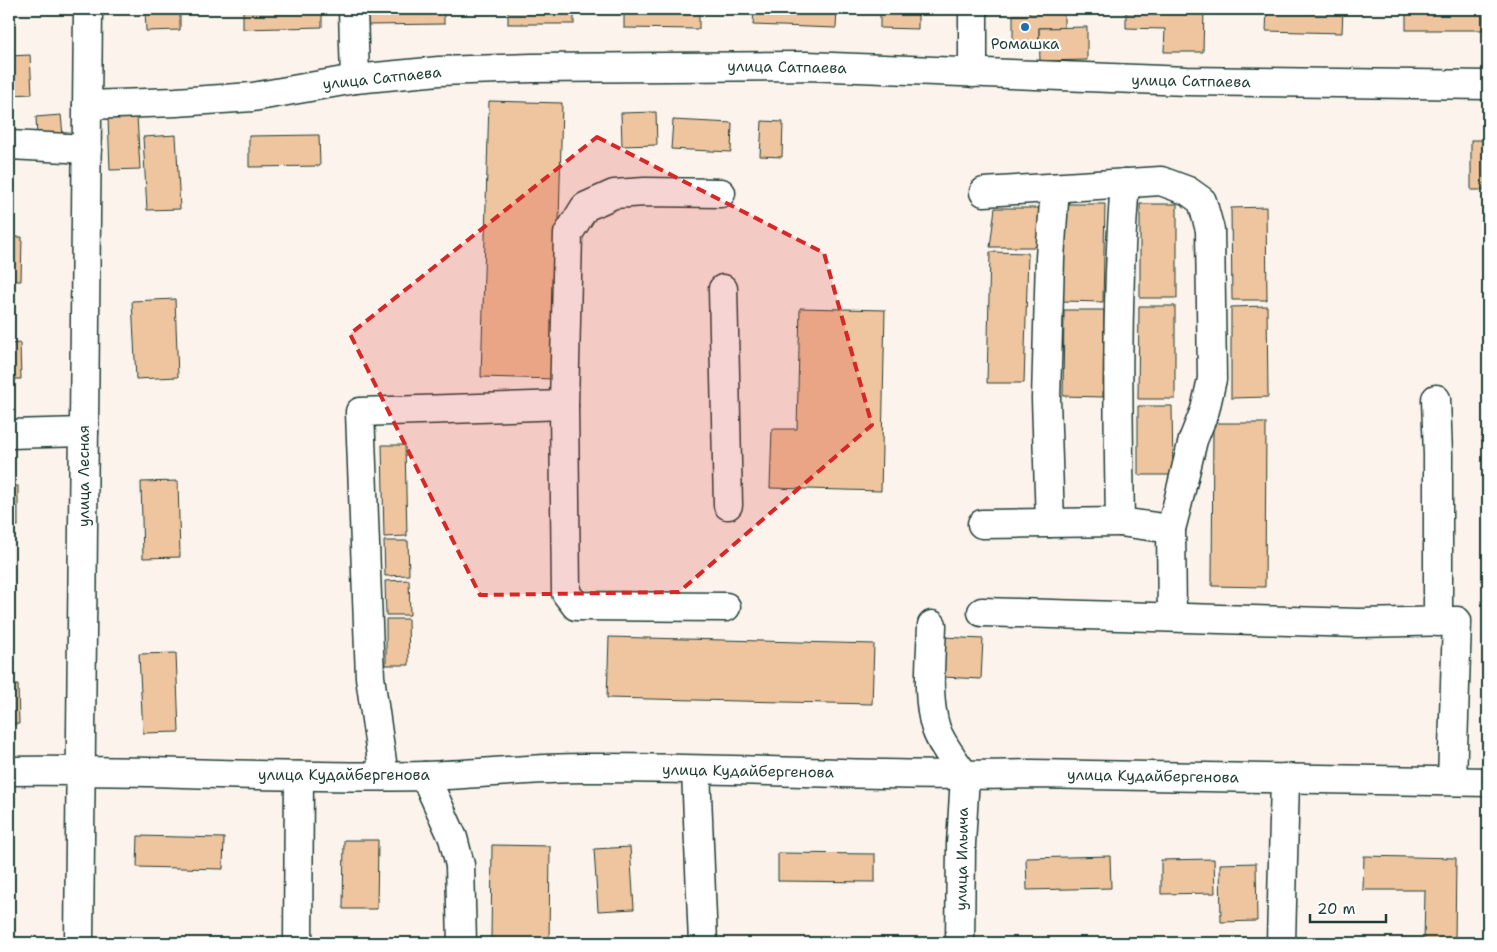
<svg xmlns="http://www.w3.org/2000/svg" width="1497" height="952" viewBox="0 0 1497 952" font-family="'Shantell Sans',sans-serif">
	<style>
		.building { fill: #eec59e; stroke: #1f3d34 }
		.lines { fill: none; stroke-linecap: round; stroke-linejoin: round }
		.minor-casing { stroke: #1f3d34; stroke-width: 31 }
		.minor { stroke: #fff; stroke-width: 28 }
		.marked { fill: #d62828; fill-opacity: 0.2; stroke: #d62828; stroke-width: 4; stroke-dasharray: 10 6; stroke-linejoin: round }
		.poi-dot { fill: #1f6fb2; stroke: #fff; stroke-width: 2 }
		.labels { text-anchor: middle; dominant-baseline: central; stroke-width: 4.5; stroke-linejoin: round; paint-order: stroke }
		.poi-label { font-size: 15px; fill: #1f3d34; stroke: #fff }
		.street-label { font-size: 15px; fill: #1f3d34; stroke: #fff }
	</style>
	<rect width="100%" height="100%" fill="#fcf3ec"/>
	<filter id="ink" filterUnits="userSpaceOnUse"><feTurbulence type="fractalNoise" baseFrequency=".02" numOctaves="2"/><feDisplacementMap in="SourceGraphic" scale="10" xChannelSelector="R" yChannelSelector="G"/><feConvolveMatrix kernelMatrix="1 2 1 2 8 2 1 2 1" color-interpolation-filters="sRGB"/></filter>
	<g filter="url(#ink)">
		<!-- building -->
		<g class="building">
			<path d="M145,9h35v21l-34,1z"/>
			<path d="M243,9h79v18l-79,2z"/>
			<path d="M368,9h76v15l-76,1z"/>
			<rect x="508" y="9" width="66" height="15"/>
			<path d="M624,9h75v20l-75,-1z"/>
			<path d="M754,9h83l-1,19 -83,-3z"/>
			<path d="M880,9h38v20l-38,-1z"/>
			<path d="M1029,9h35v19h-25v18l-26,1v-32h16z"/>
			<path d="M1126,9h78l-1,43h-39l1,-23 -39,-1z"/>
			<path d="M1267,9h76l-1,24 -76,-2z"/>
			<rect x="1406" y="9" width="77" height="21"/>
			<path d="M1087,27v33l-47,1 -1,-33z"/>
			<path d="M30,55l2,39 -23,1v-39z"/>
			<path d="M489,101l73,2 -7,276 -74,-2z"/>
			<path d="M656,112l1,33 -35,1 -1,-33z"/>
			<path d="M61,115l2,20 -26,1 -1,-19z"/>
			<path d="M137,116l3,53 -30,1 -2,-53z"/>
			<path d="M673,120l59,3 -1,29 -60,-3z"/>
			<path d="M762,121l21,1 -1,35 -22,-1z"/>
			<path d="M176,135l4,74 -33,1 -4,-73z"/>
			<path d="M319,135l1,31 -71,1v-31z"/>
			<rect x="1471" y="140" width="17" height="50"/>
			<path d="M1064,204h41l-2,98 -40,-1z"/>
			<rect x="1140" y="204" width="37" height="94"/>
			<path d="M1266,207l1,93h-35l-1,-92z"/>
			<path d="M995,208h44l-1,39h-48z"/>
			<path d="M9,237h13l-1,44h-12z"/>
			<path d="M990,252l38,1 -4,130h-37z"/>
			<path d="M175,299l3,78 -42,2 -4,-78z"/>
			<path d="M1139,306h36v93h-37z"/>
			<path d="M1267,306l1,91 -37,1v-91z"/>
			<path d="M800,308l85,2 -4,181 -111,-3 2,-59h25z"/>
			<path d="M1064,310h40l-1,87 -40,-1z"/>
			<path d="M20,343l1,36h-12v-35z"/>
			<path d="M1138,406h34l1,69h-35z"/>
			<path d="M1213,423h53l-1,164 -53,-1z"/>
			<path d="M382,445h23l2,91 -23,1z"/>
			<path d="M178,481l2,76 -37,1 -2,-76z"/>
			<rect x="9" y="486" width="9" height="40"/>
			<path d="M384,541h24l1,34 -24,1z"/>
			<path d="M409,580l1,35h-24l-1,-34z"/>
			<path d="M386,619h22l1,46h-23z"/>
			<path d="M609,637l265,7 -2,60 -265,-6z"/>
			<path d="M944,637l39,2 -2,40 -38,-2z"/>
			<path d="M176,653l3,79 -36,1 -4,-79z"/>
			<path d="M18,685l1,39h-10v-38z"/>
			<path d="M138,836l86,2 -1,31 -86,-2z"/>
			<path d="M344,840h34l-1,69h-34z"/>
			<path d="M492,845l58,1 -1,97h-58z"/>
			<path d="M630,847l4,62 -36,2 -4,-62z"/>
			<path d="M778,853l97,1v28l-97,-1z"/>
			<path d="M1110,856l1,32 -84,2 -1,-32z"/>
			<path d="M1364,856l92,2 -1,85h-31l1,-53h-62z"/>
			<path d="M1214,859l1,34 -54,1v-34z"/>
			<path d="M1256,863l1,58 -36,1 -1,-58z"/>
		</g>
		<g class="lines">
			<defs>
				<g id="minor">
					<path d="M353,9l2,70"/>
					<path d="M973,9v64"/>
					<path d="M87,105l89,-3 77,-5 102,-18 84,-8 93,-3 275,-2 380,15 301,4"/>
					<path d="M9,145l78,4"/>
					<path d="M984,192l177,-11 27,10 14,10 8,29 2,149 -7,31 -12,30 -16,66 -6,23 1,87"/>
					<path d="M721,193l-76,-1 -31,2 -29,13 -17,27 -4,171 2,188 10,13 150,1"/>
					<path d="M723,289l5,216"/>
					<path d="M1436,399l2,56v167"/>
					<path d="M9,434l75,-2"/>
					<path d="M1120,522l51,7"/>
					<path d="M1050,523l-4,-124 4,-141 5,-70"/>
					<path d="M982,524l138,-2c-2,-113 -4,-226 5,-339"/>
					<path d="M982,612l376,11 99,-2 -5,160"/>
					<path d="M932,625c-1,33 -6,73 4,104 6,17 19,32 29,47"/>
					<path d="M696,770l7,173"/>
					<path d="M9,771c139,-2 278,8 416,5 54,-2 107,-8 160,-8 149,-1 298,10 447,6l456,8"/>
					<path d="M384,776l-14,-99 -10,-265 204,-7"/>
					<path d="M425,776l28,62 7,27 2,78"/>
					<path d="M79,943l9,-934"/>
					<path d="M298,943l1,-167"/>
					<path d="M960,943l1,-99 4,-68"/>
					<path d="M1281,943l4,-165"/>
				</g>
			</defs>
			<!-- minor casing -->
			<use href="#minor" class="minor-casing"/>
			<!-- minor -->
			<use href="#minor" class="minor"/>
		</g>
	</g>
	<!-- marked area -->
	<path class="marked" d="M597,137l227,116 48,172 -193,167 -199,3 -130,-261z"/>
	<!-- markers -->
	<circle class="poi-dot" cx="1025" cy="27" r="5"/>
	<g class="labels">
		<!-- poi labels -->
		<g class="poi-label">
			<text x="1025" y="44">Ромашка</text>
		</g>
		<!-- street labels -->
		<g class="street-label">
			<text transform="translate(787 67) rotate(1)">улица Сатпаева</text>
			<text transform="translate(382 78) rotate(-6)">улица Сатпаева</text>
			<text transform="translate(1191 81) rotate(1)">улица Сатпаева</text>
			<text transform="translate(84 476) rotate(-90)">улица Лесная</text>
			<text transform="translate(748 771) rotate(1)">улица Кудайбергенова</text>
			<text x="344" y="775">улица Кудайбергенова</text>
			<text transform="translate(1153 776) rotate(1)">улица Кудайбергенова</text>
			<text transform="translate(962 859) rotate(-89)">улица Ильича</text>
		</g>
	</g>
	<!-- margin -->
	<rect width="1497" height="952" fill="none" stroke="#fff" stroke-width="30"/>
	<rect x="15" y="15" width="1467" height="922" fill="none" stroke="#1f3d34" stroke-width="2" filter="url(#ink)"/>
	<!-- scale -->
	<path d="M1310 914v8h76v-8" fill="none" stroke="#1f3d34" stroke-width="2.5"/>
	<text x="1317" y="914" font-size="15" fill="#1f3d34" stroke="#ffffff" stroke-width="4" paint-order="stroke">20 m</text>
</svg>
